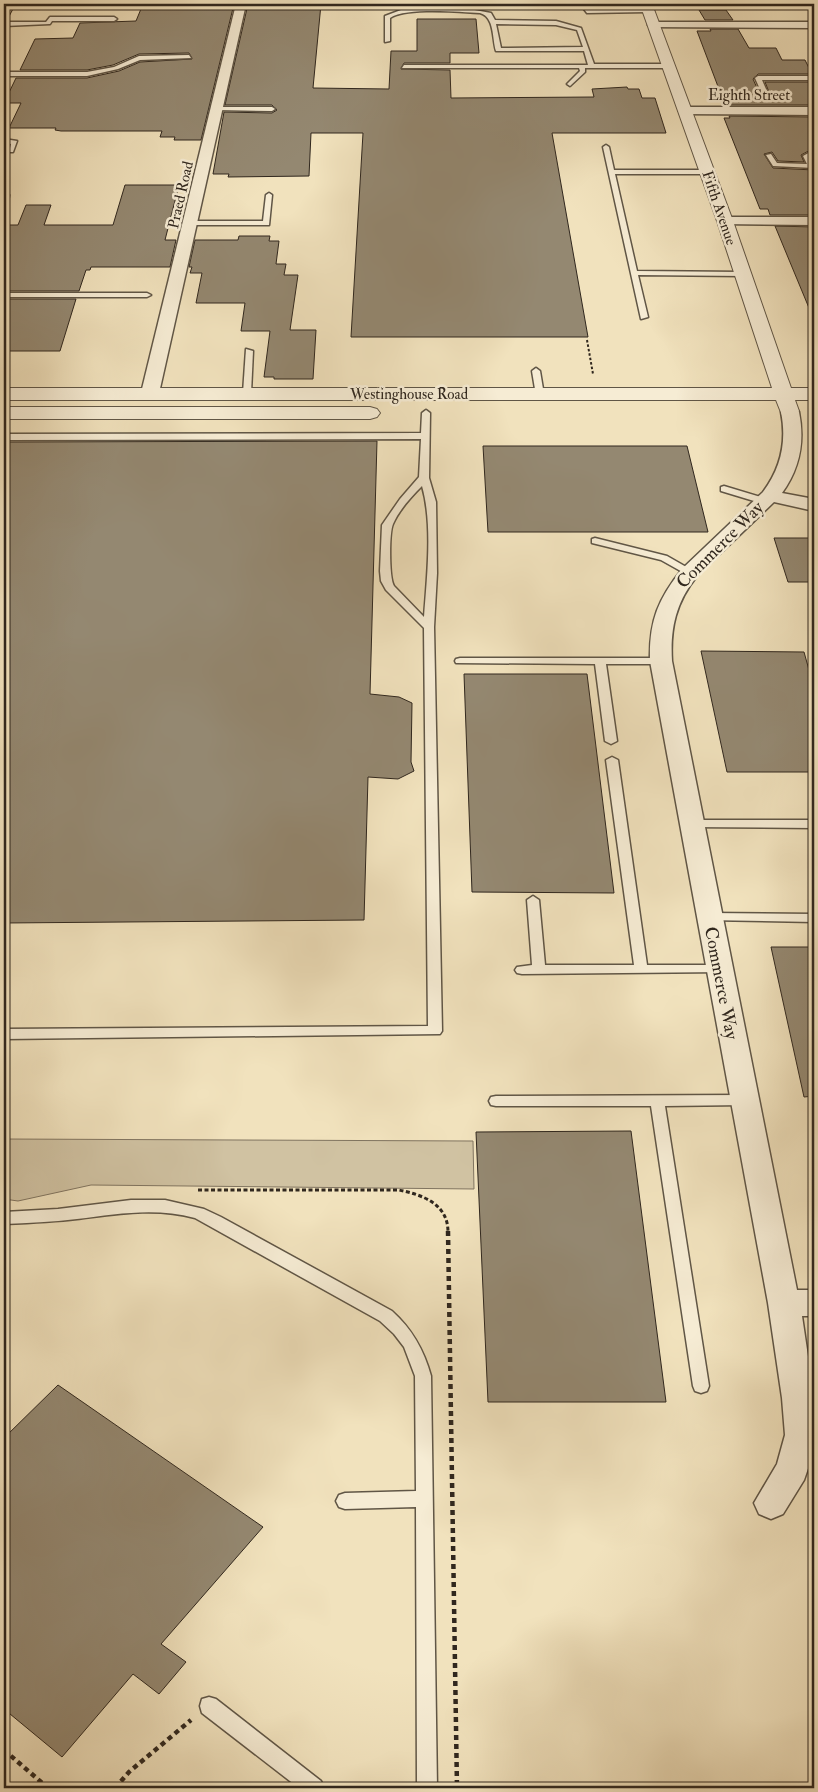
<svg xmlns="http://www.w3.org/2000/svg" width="818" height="1792" viewBox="0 0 818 1792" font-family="'IM FELL Double Pica',serif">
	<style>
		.green { fill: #d0c2a2; stroke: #807460 }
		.building { fill: #948871; stroke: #30271e }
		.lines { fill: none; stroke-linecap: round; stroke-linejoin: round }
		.service-casing { stroke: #605646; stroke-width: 3 }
		.minor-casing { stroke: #605646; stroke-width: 3 }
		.tertiary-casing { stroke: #605646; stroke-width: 2 }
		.primary-casing { stroke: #30271e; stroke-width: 2 }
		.path-far2 { stroke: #30271e; stroke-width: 2; stroke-dasharray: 2.5 2; stroke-linecap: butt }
		.path-far1 { stroke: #30271e; stroke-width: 3; stroke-dasharray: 4 2.5; stroke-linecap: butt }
		.path { stroke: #30271e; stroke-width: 4.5; stroke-dasharray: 5 4; stroke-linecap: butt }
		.service { fill: #f6ecd4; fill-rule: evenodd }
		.minor { fill: #f6ecd4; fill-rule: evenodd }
		.tertiary { fill: #f6ecd4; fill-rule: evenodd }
		.primary { fill: #f1e2bd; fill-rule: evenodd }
		.labels { text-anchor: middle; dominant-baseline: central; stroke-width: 5; stroke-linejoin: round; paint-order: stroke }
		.far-street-label { font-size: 15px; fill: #30271e; stroke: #f6ecd4 }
		.street-label { font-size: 18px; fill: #30271e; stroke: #f6ecd4 }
	</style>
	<rect width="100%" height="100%" fill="#f1e2bd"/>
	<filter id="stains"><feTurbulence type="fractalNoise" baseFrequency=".004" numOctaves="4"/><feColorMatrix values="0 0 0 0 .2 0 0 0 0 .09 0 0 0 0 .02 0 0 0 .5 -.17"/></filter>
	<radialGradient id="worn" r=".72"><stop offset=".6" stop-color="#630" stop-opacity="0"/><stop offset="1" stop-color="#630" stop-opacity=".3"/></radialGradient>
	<!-- green -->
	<path class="green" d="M4,1139l469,2 1,48 -383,-4 -73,16 -14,-2z"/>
	<!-- building -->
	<g class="building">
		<path d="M143,4h91l-33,136h-27l1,-3h-15l2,-6h-101l-6,-1 1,-2h-47l12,-25h-17l12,-25h71l32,-7 21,-9 52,-3 -3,-6 -50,1 -26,11 -26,5h-67l15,-31 38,-1 7,-15 56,-2z"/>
		<path d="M248,4h73l-8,84 76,1 2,-38h26v-32h59l3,34h-29v10h-46l-3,6 49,1 1,28 143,-1 -2,-8 35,-2 1,2h11l3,9h13l11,35h-114l36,204h-237l12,-204h-52l-2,43 -81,1 1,-3h-16l11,-62 48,1 5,-3 -5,-5h-47z"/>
		<path d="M699,10h27l7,10h-28z"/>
		<path d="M710,29h28l11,19h27l6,12h23l7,14h-54l-5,5 8,18 4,3 6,-3 -6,-15h49v23h-89l-28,-74h14z"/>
		<path d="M729,116l85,1v31l-13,7 3,7 -26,-1 -6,-9 -8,2 9,14 41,2v45h-44l-2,-6h-8l-36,-91h6z"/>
		<path d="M125,185h54l-14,55h11l-6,27h-79l-1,3h-4l-7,21h-75v-66h14l8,-20h25l-7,20h69z"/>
		<path d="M775,226l39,1v93z"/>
		<path d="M239,236h31l-1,5h10l-3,23h10l-2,11h14l-8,55h26l-3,49h-39v-2h-10l6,-46h-29l4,-28h-49l6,-30h-12l2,-6h-3l6,-27h43z"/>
		<path d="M4,299h72l-16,52h-56z"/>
		<path d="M377,441l-7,253 29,3 13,6 -1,59 3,9 -16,8 -30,-2 -4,143 -360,3v-481z"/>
		<path d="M483,446h204l21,86h-220z"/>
		<path d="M774,538h40v44h-26z"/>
		<path d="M701,651l103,1 10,36v84h-87z"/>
		<path d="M464,674h123l27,219 -142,-1z"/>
		<path d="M771,947h43v149l-10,1z"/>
		<path d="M631,1131l35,271h-178l-12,-270z"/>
		<path d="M58,1385l205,142 -102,117 25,18 -27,32 -26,-20 -71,83 -58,-48v-271z"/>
	</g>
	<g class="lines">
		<defs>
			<g id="service">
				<path d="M580,4h6l3,5 59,-1 3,2 -3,2 -61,1z"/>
				<path d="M425,9h44l22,4 4,7 61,1 25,7 13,36h74l3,2 -3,2h-83v4l-15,14 -3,-2 13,-13 -1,-3h-177l2,-3h184l-4,-14h-88c-4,-12 -1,-34 -16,-38 -21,-1 -74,-6 -90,5v23l-5,1v-26l16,-6zM496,24l60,1 21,5 6,17 -82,1z"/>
				<path d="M50,17h64l3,2 -3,2h-62l-2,3 -46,2v-4h42z"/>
				<path d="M189,55l2,3 -51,2 -22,9 -31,7h-83v-4h83l27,-5 25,-11z"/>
				<path d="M814,76v4h-52l7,16 -3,2 -3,-2 -8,-18 3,-2z"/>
				<path d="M218,107h54l3,2 -3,2 -56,-1 -1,-1z"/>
				<path d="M4,139l13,2 -4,11h-4l2,-8 -7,-1z"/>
				<path d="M606,145l3,2 5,23h93l3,2 -3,2h-92l22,97 104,1h3v4l-106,-1 10,42 -7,2 -38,-172z"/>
				<path d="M814,150v4l-4,3 4,7v4l-41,-2 -7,-11 5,-1 6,9 30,1 -4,-8z"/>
				<path d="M4,190l5,5 -1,7 -4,2z"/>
				<path d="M269,193l3,2 -3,30h-78l-4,-2 4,-2h72l3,-26z"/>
				<path d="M4,293h143l4,2 -4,2h-143z"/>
				<path d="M246,349l7,2 -2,42 -4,3 -4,-3z"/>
				<path d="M536,368l4,3 4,24 -4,3 -4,-3 -4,-24z"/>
				<path d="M426,410l4,3 -1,65 7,24 1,71 -3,54 8,404 -2,3 -436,5v-10l424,-3 -4,-398 -38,-38 -5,-9 -1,-10 2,-46 18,-26 19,-22 2,-38 -417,1v-6l417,-1 1,-20zM422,486c11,38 5,91 2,131l-30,-31c-5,-8 -5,-53 -1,-62 6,-14 18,-27 29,-38z"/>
				<path d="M724,486l43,13 2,2 -5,3 -43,-13v-4z"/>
				<path d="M595,538l72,18 28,16 -1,2h-8l-25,-14 -69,-17v-4z"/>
				<path d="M460,658h201l5,3 -5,3h-55l11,77 -6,3 -6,-3 -10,-77 -139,-1 -1,-2 1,-2z"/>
				<path d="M612,757l6,3 29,205h72l5,1 2,3 -2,3 -202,2 -5,-1 -2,-3 2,-3 15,-2 -5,-65 6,-4 6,4 6,65h89l-28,-205z"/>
				<path d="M691,820h123v8l-127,-1 -2,-3 2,-3z"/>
				<path d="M709,913l105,1v8l-109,-2 -2,-3z"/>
				<path d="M745,1095l5,1 2,4 -2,4 -5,1 -80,1 44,280 -2,5 -6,2 -6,-2 -2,-5 -42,-280h-155l-5,-1 -2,-4 2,-4 5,-1z"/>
				<path d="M131,1200h34l39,9 17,8 171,94c20,18 32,39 39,65l6,412h-20l-1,-281 -71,2 -6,-2 -3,-6 3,-6 6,-2 71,-2 -1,-115 -11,-29 -10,-13 -14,-13 -185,-103c-40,-11 -78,-4 -118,1 -25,3 -49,4 -73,5v-12l54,-3z"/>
				<path d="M209,1697l7,2 105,82 3,7h-25l-97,-75 -2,-7 2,-7z"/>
			</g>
			<g id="minor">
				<path d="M236,4h10l-87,389 -3,4 -6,1 -6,-1 -3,-4z"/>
				<path d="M654,22h160v6l-164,-1 -2,-2z"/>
				<path d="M685,107h129v8l-133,-1 -2,-3z"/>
				<path d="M725,217h89v8l-94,-1 -2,-3 2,-3z"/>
				<path d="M790,407l6,1 3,4c6,30 1,56 -17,81l32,6v12l-40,-9 -77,74c-21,26 -27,52 -25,85l125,629h17v26h-12l12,81v54l-10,29 -21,34 -12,5 -12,-5 -5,-11 23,-39 8,-29 -3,-37 -14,-95 -118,-642c-1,-40 8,-62 33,-93l80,-76c18,-24 24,-50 18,-80l3,-4z"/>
			</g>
			<g id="tertiary">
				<path d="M640,4h12l81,217 58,167h23v12h-19l4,11 -3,4 -7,2 -7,-2 -6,-15h-772v-12h768l-55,-167z"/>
				<path d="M4,407h366l7,2 3,4 -3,4 -7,2h-366z"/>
			</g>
			<path id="primary" d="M4,4h11l-7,13 -4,1z"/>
		</defs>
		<!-- service casing -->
		<use href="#service" class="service-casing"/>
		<!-- minor casing -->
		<use href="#minor" class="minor-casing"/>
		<!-- tertiary casing -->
		<use href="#tertiary" class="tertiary-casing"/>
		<!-- primary casing -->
		<use href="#primary" class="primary-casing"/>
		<!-- path-far2 -->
		<path class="path-far2" d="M587,340l6,34"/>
		<!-- path-far1 -->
		<path class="path-far1" d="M198,1190h201c24,5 49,14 49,42"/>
		<!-- path -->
		<g class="path">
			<path d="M448,1231l9,557"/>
			<path d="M4,1750l44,38"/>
			<path d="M115,1788l14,-16 62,-52"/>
		</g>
		<!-- service -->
		<use href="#service" class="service"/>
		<!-- minor -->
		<use href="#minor" class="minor"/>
		<!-- tertiary -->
		<use href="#tertiary" class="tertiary"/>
		<!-- primary -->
		<use href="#primary" class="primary"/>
	</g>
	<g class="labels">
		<!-- far-street labels -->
		<g class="far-street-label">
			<text x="749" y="95">Eighth Street</text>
			<text transform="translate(181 195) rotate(-77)">Praed Road</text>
			<text transform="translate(719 208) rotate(71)">Fifth Avenue</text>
			<text x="409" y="394">Westinghouse Road</text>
		</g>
		<!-- street labels -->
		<g class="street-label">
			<text transform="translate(720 545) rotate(-45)">Commerce Way</text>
			<text transform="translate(721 983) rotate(79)">Commerce Way</text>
		</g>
	</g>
	<!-- margin -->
	<rect width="818" height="1792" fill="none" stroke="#f1e2bd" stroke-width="20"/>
	<rect x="5" y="5" width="808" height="1782" fill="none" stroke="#30271e" stroke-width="2.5"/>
	<rect x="10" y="10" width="798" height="1772" fill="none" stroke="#30271e"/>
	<rect width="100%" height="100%" filter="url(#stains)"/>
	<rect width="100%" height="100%" fill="url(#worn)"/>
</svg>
